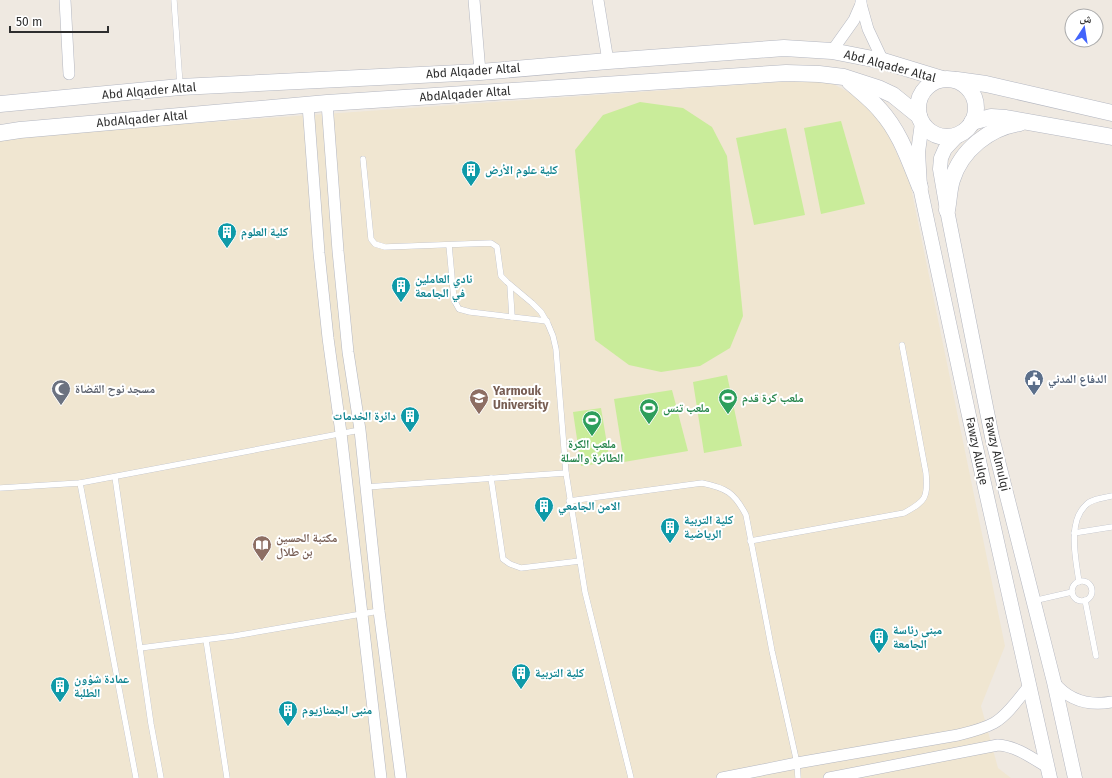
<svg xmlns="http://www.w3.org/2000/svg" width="1112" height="778" viewBox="0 0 1112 778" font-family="'Fira Sans','Noto Naskh Arabic',sans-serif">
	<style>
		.education { fill: #f0e6d1 }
		.pitch { fill: #c9ec9a }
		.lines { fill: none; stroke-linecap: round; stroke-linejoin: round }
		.service-casing { stroke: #b4b7c1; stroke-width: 6 }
		.minor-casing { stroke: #b4b7c1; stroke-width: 12 }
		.tertiary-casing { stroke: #b4b7c1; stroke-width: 15 }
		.secondary-casing { stroke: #b4b7c1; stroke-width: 17 }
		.service { stroke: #fff; stroke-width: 5.5 }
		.minor { stroke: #fff; stroke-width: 11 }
		.tertiary { stroke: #fff; stroke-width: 14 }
		.secondary { stroke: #fff; stroke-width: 16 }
		.labels { text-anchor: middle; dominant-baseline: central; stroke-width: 4; stroke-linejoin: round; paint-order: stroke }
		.street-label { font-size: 12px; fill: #2e2e2e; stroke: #fff }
		.culture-label { font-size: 12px; font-weight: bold; fill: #0d838f; stroke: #fff; text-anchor: start }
		.service-label { font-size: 12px; font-weight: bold; fill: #4e5e75; stroke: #fff; text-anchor: start }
		.worship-label { font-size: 12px; font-weight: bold; fill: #5b616d; stroke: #fff; text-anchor: start }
		.education-label { font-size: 12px; font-weight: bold; fill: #785e54; stroke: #fff; text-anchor: start }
		.leisure-label { font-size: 12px; font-weight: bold; fill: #27864d; stroke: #fff; text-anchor: start }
	</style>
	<rect width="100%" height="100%" fill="#efe9e1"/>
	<!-- education -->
	<path class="education" d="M824,79l52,28 34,76 95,463 -24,60 17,62 13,10h-1011v-639l27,-4z"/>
	<!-- pitch -->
	<g class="pitch">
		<path d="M640,102l43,6 29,19 15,29 16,160 -13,32 -30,18 -39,6 -32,-7 -34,-25 -20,-190 28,-35z"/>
		<path d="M841,121l24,83 -44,10 -17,-86z"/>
		<path d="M786,128l19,87 -51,10 -18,-87z"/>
		<path d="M727,375l15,71 -38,7 -11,-71z"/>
		<path d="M672,390l16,61 -64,11 -10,-63z"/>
		<path d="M601,408l9,54 -29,4 -8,-54z"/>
	</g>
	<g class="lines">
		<defs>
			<g id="service">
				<path d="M174,0l6,85"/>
				<path d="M363,159l8,80 4,5 10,3 106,-4 6,4 4,29 6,6 25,21 9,9 7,12 5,12 3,13 10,124 19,119 46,186"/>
				<path d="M449,245l5,55 5,9 11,3 77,9"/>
				<path d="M510,285l2,32"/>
				<path d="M115,477l36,247 10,54"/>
				<path d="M491,478l12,81 7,5 11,4 59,-7"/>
				<path d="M80,483l56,295"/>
				<path d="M366,487l200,-14"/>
				<path d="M0,488l80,-5 280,-53"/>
				<path d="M569,501l133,-18c24,5 32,9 44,32l26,136 25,112 1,15"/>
				<path d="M1074,533l38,-6"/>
				<path d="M750,541l154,-28c22,-12 24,-15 22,-40l-24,-128"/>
				<circle cx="1082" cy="591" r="10"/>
				<path d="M1079,582c-3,-22 -12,-60 7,-77 5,-6 18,-7 26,-9"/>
				<path d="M1085,600l11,56"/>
				<path d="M1033,601l39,-9"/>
				<path d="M206,640l21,138"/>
				<path d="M140,648l94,-12 145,-25"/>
			</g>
			<g id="minor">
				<path d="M65,0l4,74"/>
				<path d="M474,0l6,72"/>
				<path d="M598,0l10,61"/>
				<path d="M861,0v4l7,25 15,32"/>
				<path d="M832,51l22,-31 7,-16"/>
				<path d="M327,103l11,148 10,101 12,78 19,181 22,167"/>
				<path d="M308,105l11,148 9,85 13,95 40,345"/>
				<path d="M1054,682c15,19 35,24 58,20"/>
				<path d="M722,778l75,-15 161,-28c12,-3 25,-6 36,-12 14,-8 25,-25 35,-37"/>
				<path d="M829,778l169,-33c18,1 34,13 49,22"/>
			</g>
			<g id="tertiary">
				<path d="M922,123l-4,29 2,35 51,238 79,353"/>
				<path d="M959,134l-14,15 -4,9 -1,11 7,41 45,227 62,245 21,96"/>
			</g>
			<g id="secondary">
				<circle cx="947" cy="108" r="29"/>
				<path d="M957,80l29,4 126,29"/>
				<path d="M850,82c10,9 22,18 30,28 20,22 29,50 40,77"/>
				<path d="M0,104l180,-17 300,-15 128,-11 176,-13 48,3 51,10 59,18"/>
				<path d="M972,122l19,-5 15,1 106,19"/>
				<path d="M0,133l20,-3 307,-27 459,-30 33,1 25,3 34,11 15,7 26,21"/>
				<path d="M947,210c2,-10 2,-21 5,-30 9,-30 38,-53 68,-57"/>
			</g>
		</defs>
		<!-- service casing -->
		<use href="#service" class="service-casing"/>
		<!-- minor casing -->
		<use href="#minor" class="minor-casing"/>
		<!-- tertiary casing -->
		<use href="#tertiary" class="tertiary-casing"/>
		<!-- secondary casing -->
		<use href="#secondary" class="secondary-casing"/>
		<!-- service -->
		<use href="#service" class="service"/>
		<!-- minor -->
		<use href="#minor" class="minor"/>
		<!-- tertiary -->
		<use href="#tertiary" class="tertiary"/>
		<!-- secondary -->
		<use href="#secondary" class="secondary"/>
	</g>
	<!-- icons -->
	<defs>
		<symbol id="building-pin" viewBox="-11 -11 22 30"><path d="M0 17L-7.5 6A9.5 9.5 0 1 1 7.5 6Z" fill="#0f9aa8" stroke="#fff"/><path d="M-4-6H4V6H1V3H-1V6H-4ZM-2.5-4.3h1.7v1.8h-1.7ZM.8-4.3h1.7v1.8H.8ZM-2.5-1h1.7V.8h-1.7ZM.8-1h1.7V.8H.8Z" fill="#fff"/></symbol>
		<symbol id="civic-pin" viewBox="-11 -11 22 30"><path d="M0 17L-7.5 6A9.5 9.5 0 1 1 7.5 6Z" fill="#5c6f8a" stroke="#fff"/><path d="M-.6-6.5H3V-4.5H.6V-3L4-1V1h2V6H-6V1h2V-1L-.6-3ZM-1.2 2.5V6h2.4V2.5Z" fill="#fff"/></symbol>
		<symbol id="mosque-pin" viewBox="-11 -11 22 30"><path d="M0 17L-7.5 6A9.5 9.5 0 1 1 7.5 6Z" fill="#6b7280" stroke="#fff"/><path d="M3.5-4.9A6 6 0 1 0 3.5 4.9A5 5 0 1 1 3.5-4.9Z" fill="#fff"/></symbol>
		<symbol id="university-pin" viewBox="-11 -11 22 30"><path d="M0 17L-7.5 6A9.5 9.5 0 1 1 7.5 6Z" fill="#8d6e63" stroke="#fff"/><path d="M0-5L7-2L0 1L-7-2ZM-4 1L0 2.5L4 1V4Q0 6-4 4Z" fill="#fff"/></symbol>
		<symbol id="stadium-pin" viewBox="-11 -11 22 30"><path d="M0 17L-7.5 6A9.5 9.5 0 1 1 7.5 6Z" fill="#2e9e5b" stroke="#fff"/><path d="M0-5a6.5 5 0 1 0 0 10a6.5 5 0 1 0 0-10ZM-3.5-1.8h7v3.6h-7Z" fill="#fff"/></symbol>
		<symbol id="library-pin" viewBox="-11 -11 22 30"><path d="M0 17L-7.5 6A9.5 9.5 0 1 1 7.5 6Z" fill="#8d6e63" stroke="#fff"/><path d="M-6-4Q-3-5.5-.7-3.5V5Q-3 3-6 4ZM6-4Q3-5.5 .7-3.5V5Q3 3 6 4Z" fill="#fff"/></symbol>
	</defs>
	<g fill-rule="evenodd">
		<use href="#building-pin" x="460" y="159" width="22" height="30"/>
		<use href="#building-pin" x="216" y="221" width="22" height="30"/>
		<use href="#building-pin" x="390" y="275" width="22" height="30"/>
		<use href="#civic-pin" x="1023" y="368" width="22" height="30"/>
		<use href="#mosque-pin" x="50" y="378" width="22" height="30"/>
		<use href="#university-pin" x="468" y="387" width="22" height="30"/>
		<use href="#stadium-pin" x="717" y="387" width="22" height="30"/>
		<use href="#stadium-pin" x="638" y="397" width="22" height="30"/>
		<use href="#building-pin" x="399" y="405" width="22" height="30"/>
		<use href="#stadium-pin" x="581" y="409" width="22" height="30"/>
		<use href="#building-pin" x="533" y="495" width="22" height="30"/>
		<use href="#building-pin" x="659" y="516" width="22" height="30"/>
		<use href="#library-pin" x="251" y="534" width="22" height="30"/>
		<use href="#building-pin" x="868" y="626" width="22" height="30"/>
		<use href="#building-pin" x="510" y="662" width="22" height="30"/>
		<use href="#building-pin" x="49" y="675" width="22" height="30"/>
		<use href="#building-pin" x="277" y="699" width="22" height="30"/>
	</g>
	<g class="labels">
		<!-- street labels -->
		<g class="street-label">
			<text transform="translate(890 66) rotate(15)">Abd Alqader Altal</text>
			<text transform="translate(473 71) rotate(-4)">Abd Alqader Altal</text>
			<text transform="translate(149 91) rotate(-5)">Abd Alqader Altal</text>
			<text transform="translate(465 94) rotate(-4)">AbdAlqader Altal</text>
			<text transform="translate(142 119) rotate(-5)">AbdAlqader Altal</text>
			<text transform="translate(977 451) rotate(78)">Fawzy Alulqe</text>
			<text transform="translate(997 454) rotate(77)">Fawzy Almulqi</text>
		</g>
		<!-- culture labels -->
		<g class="culture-label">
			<text x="485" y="170">كلية علوم الأرض</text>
			<text x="241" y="232">كلية العلوم</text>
			<text x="415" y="279">نادي العاملين<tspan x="415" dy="14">في الجامعة</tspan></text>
			<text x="396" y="416" text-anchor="end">دائرة الخدمات</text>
			<text x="558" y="506">الامن الجامعي</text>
			<text x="684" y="520">كلية التربية<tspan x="684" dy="14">الرياضية</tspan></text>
			<text x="893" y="630">مبنى رئاسة<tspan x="893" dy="14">الجامعة</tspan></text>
			<text x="535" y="673">كلية التربية</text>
			<text x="74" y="679">عمادة شؤون<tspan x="74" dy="14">الطلبة</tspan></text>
			<text x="302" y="710">منبى الجمنازيوم</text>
		</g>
		<!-- service labels -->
		<g class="service-label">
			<text x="1048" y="379">الدفاع المدني</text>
		</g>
		<!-- worship labels -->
		<g class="worship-label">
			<text x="75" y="389">مسجد نوح القضاة</text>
		</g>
		<!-- education labels -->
		<g class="education-label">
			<text x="493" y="391">Yarmouk<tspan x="493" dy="14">University</tspan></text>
			<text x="276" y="538">مكتبة الحسين<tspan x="276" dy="14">بن طلال</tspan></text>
		</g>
		<!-- leisure labels -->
		<g class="leisure-label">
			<text x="742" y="398">ملعب كرة قدم</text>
			<text x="663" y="408">ملعب تنس</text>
			<text x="592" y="444" text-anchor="middle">ملعب الكرة<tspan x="592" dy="14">الطائرة والسلة</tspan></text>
		</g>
	</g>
	<!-- north arrow -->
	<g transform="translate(1084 28) rotate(12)"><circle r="19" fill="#ffffff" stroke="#ababab"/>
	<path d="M0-3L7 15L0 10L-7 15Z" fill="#4264fb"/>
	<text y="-6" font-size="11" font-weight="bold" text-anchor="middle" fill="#2e2e2e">ش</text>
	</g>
	<!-- scale -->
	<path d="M10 26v6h98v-6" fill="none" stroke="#2e2e2e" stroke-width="2"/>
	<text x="16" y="26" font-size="12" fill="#2e2e2e" stroke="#ffffff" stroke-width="3" paint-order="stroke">50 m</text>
</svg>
